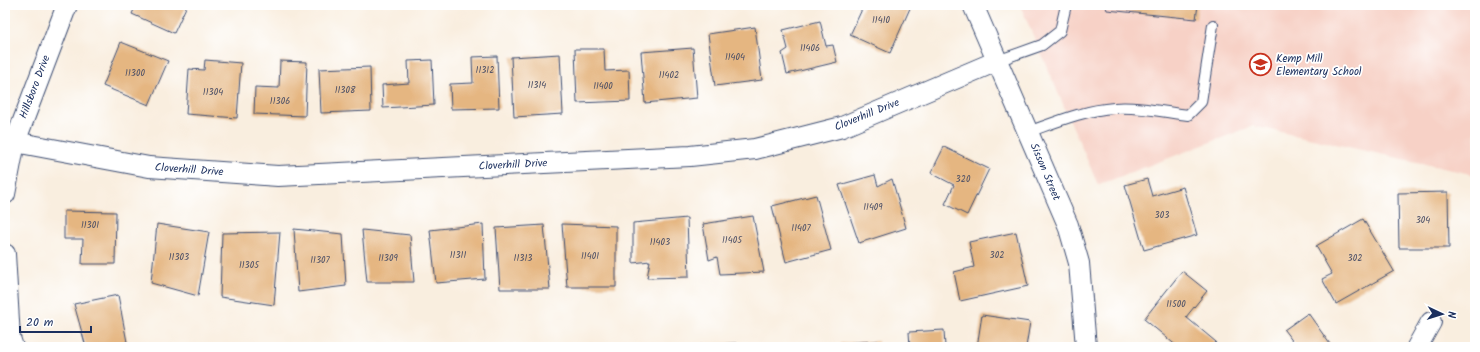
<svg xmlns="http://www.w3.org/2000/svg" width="1480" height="352" viewBox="0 0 1480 352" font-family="Kalam,sans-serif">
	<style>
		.built { fill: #f7d1c6 }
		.building { fill: #e5b681 }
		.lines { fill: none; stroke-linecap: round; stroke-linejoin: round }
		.service-casing { stroke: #3c4c71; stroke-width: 12 }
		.minor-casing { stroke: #3c4c71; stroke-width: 22 }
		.service { stroke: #fff; stroke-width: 10 }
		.minor { stroke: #fff; stroke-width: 20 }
		.labels { text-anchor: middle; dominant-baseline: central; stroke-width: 3.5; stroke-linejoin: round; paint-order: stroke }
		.number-label { font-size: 9px; fill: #4e5167 }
		.poi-label { font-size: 11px; fill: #1b2f5e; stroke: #fff; text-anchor: start }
		.street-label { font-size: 11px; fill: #1b2f5e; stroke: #fff }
	</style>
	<rect width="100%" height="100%" fill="#fff"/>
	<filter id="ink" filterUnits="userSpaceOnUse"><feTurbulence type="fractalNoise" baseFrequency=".025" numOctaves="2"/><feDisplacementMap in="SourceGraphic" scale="8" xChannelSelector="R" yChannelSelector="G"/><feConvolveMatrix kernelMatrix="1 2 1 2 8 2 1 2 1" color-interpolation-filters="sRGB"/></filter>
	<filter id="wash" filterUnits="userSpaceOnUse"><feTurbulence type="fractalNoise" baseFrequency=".012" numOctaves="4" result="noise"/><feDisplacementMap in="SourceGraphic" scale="16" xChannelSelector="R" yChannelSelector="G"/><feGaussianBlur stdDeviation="0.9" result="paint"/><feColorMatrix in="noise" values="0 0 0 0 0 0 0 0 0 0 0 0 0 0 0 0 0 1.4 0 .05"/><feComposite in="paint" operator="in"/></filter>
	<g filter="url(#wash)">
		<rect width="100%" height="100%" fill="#f9eedf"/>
		<!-- built -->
		<path class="built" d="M1020,5h455v170l-222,-49 -155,59z"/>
		<g id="blocks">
			<!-- building -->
			<g class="building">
				<path d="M136,5h51l-13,28 -42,-19z"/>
				<path d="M864,5l47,1 -21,47 -40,-18z"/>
				<path d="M1105,5h93l-2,14 -89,-9z"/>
				<path d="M820,21l6,25 7,-1 4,17 -50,12 -5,-21 6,-4 -5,-19z"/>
				<path d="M755,27l7,53 -47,6 -7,-52z"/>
				<path d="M121,42l47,19 -19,44 -46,-19z"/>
				<path d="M693,48l4,50 -52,5 -4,-51z"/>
				<path d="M575,49h29l1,22 24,-1 1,31 -53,2z"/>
				<path d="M560,54l3,60 -49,3 -3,-60z"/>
				<path d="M497,56l2,52 -48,1 -1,-25 23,-1 -1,-26z"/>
				<path d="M205,60l36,3 -4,55 -51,-4 3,-45 15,1z"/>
				<path d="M432,60l2,45 -51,3 -1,-23 27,-2 -1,-22z"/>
				<path d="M280,61l27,1 -2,54 -51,-2 1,-27 24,1z"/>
				<path d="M370,67l1,44 -50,2 -2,-44z"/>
				<path d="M944,147l45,22 -22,46 -22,-11 9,-19 -23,-12z"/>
				<path d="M875,175l3,11 14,-7 14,49 -47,15 -20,-58z"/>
				<path d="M1147,179l5,17 31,-9 14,48 -53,15 -19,-65z"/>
				<path d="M1448,192l1,56h-50l-1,-55z"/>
				<path d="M816,195l15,55 -45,12 -14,-56z"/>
				<path d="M64,211l52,1 -1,52h-33l1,-25h-19z"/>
				<path d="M753,216l11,56 -44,2 -3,-17 -8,3 -6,-36z"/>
				<path d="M687,218l2,59 -42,1 3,-17 -17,2v-40z"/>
				<path d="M1363,219l31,52 -58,33 -14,-25 10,-5 -16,-28z"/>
				<path d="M157,224l52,8 -11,64 -47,-13z"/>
				<path d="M483,224l2,55 -49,4 -6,-53z"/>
				<path d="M562,224l54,2v61h-49z"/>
				<path d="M544,225l6,64h-50l-4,-61z"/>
				<path d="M294,229l49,5 3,52 -48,6z"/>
				<path d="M362,230l48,5 4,47h-47z"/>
				<path d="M280,232l-6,73 -54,-8 2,-64z"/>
				<path d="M1016,232l12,54 -68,15 -6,-29 20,-5 -5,-25z"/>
				<path d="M1182,271l25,20 -21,26 30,25 -4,5h-34l-34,-28z"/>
				<path d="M118,295l9,47 -24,5h-17l-12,-43z"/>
				<path d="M1308,313l24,34h-35l-13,-17z"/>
				<path d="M982,315l48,7 -4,25h-49z"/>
				<path d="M944,330l1,17h-35l-1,-15z"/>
				<path d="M878,341v6h-37v-4z"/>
				<path d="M737,343v4h-50v-2z"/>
			</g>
		</g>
	</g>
	<g filter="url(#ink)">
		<use href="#blocks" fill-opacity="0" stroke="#3c4c71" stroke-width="1"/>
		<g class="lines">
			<defs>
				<g id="service">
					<path d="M997,61l45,-16 18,-14 6,-26"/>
					<path d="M1028,132c28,-10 56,-22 86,-24 24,-2 50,4 74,7l13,-13 12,-77"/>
				</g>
				<g id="minor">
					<path d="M973,5l95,220 11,38 7,84"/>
					<path d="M15,142l134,25 129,9 412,-20 65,-7 87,-22 155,-66"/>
					<path d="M5,194l10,-52 52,-137"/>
					<path d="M5,254l5,84 3,9"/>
					<path d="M1417,347l14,-25"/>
				</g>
			</defs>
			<!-- service casing -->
			<use href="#service" class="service-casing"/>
			<!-- minor casing -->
			<use href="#minor" class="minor-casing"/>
			<!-- service -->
			<use href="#service" class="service"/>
			<!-- minor -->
			<use href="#minor" class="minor"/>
		</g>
	</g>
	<!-- icons -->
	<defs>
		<symbol id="school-ring" viewBox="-11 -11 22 22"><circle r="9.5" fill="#fff" stroke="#c8321e" stroke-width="1.5"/><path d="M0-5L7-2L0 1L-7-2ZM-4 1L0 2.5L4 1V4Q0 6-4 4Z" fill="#c8321e"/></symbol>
	</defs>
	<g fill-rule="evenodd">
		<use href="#school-ring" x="1248" y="52" width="25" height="25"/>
	</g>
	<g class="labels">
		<!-- number labels -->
		<g class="number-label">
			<text x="881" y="20">11410</text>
			<text x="810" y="48">11406</text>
			<text x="735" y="57">11404</text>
			<text x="485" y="70">11312</text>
			<text x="135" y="73">11300</text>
			<text x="669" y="75">11402</text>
			<text x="537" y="85">11314</text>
			<text x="603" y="86">11400</text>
			<text x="345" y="90">11308</text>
			<text x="213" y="92">11304</text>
			<text x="280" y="101">11306</text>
			<text x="963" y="179">320</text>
			<text x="873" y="207">11409</text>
			<text x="1162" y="215">303</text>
			<text x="1423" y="220">304</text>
			<text x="90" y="225">11301</text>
			<text x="801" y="228">11407</text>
			<text x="732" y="240">11405</text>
			<text x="660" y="242">11403</text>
			<text x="458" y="255">11311</text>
			<text x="997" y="255">302</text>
			<text x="590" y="256">11401</text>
			<text x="179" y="257">11303</text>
			<text x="388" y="258">11309</text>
			<text x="523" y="258">11313</text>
			<text x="1355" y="258">302</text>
			<text x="320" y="260">11307</text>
			<text x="249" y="265">11305</text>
			<text x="1176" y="304">11500</text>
		</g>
		<!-- poi labels -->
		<g class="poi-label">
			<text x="1276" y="59">Kemp Mill<tspan x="1276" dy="13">Elementary School</tspan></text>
		</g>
		<!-- street labels -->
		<g class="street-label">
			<text transform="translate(35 87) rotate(-69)">Hillsboro Drive</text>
			<text transform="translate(867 115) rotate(-22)">Cloverhill Drive</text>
			<text transform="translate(513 165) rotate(-3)">Cloverhill Drive</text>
			<text transform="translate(189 170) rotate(4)">Cloverhill Drive</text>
			<text transform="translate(1045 172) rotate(67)">Sisson Street</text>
		</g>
	</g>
	<!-- margin -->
	<rect width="1480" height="352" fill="none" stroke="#fff" stroke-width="20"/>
	<!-- north arrow -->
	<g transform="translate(1442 314) rotate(94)" stroke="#ffffff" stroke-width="3" paint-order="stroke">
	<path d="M0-3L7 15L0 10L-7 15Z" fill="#1b2f5e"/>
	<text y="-6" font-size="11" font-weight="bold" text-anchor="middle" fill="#1b2f5e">N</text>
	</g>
	<!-- scale -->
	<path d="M20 326v6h71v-6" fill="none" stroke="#1b2f5e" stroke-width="2"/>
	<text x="26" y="326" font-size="12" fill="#1b2f5e" stroke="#ffffff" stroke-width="3" paint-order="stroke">20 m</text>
</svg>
